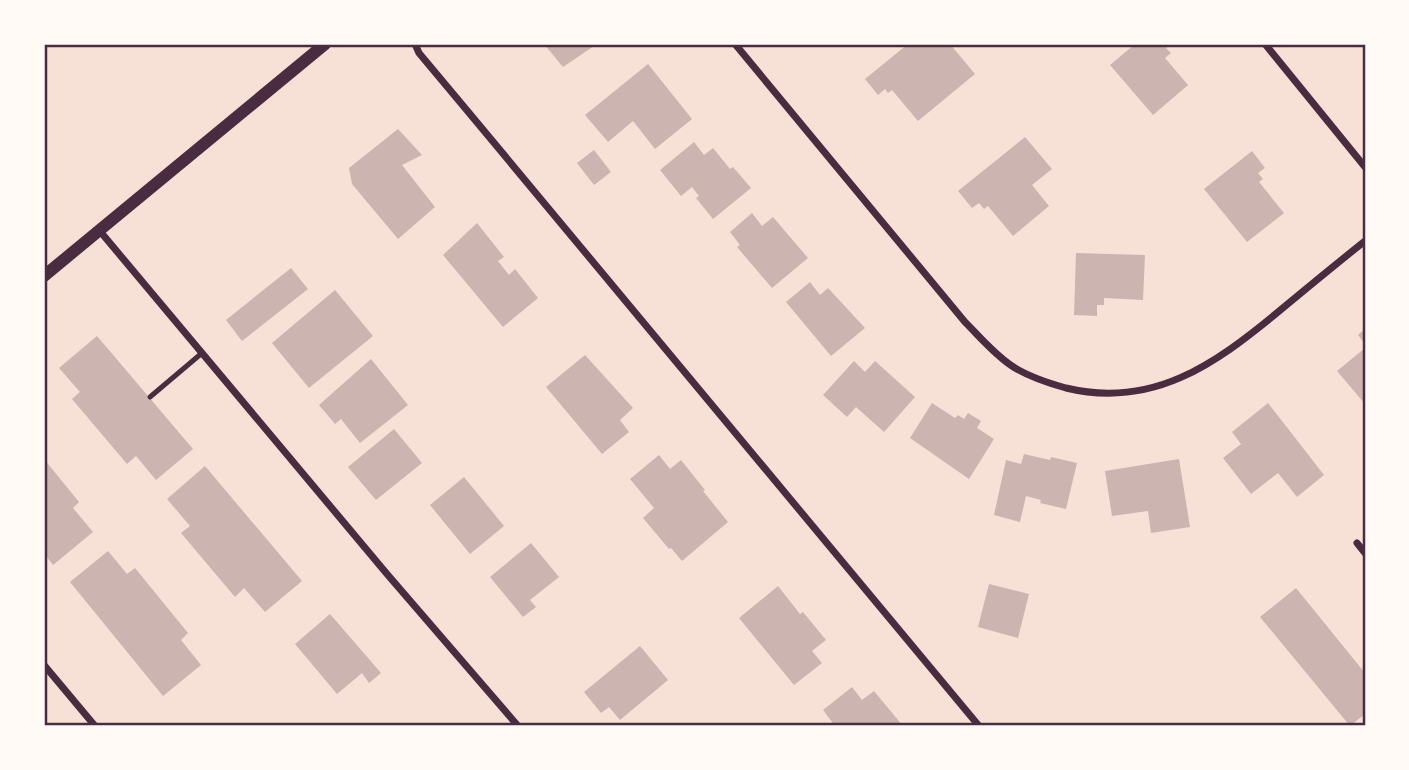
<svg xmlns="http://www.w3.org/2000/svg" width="1409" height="770" viewBox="0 0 1409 770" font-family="Karla,sans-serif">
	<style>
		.building { fill: #ccb4b1 }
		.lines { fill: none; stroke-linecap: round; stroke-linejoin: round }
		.service { stroke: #4a2c40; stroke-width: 5 }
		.minor { stroke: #4a2c40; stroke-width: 7 }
		.tertiary { stroke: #4a2c40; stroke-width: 12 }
		.neatline { fill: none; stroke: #4a2c40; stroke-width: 2.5 }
	</style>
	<rect width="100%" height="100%" fill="#f7e1d7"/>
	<!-- building -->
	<g class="building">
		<path d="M544,44h53l-34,23z"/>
		<path d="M908,44h42l25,30 -57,47 -26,-31 -4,3 -3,-4 -7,6 -13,-16z"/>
		<path d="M1135,44h36l-5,4 5,5 -6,5 23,27 -35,30 -43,-50z"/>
		<path d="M648,64l44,55 -37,30 -22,-28 -25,21 -23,-27z"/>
		<path d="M398,129l24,26 -20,10 33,42 -37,32 -46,-55 -3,-16z"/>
		<path d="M1025,137l27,32 -20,16 17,21 -36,30 -25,-30 -4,3 -5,-6 -7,5 -14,-17z"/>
		<path d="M694,142l10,13 9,-7 17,21 3,-2 18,21 -38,31 -17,-21 3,-2 -7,-9 -11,9 -21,-26z"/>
		<path d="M594,150l17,22 -17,13 -17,-22z"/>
		<path d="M1252,151l13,17 -7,5 5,6 -4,3 25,31 -37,29 -43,-53z"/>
		<path d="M752,213l10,13 11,-9 35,41 -36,30 -35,-41 3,-2 -10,-13z"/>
		<path d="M477,223l27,34 -6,4 11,14 6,-6 23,29 -35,29 -60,-72z"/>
		<path d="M1076,253l69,2 -2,45 -39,-2v7h-7v11l-23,-1z"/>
		<path d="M291,268l17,21 -66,52 -16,-21z"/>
		<path d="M810,282l10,13 8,-7 37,40 -34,28 -45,-54z"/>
		<path d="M335,290l38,46 -64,52 -37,-45z"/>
		<path d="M1365,329v15l-7,-9z"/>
		<path d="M97,336l96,113 -37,31 -20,-24 -9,8 -55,-65 8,-7 -21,-24z"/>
		<path d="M1365,348v56l-28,-33z"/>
		<path d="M585,355l48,53 -13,12 9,12 -27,22 -56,-67z"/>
		<path d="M371,359l37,46 -48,38 -19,-24 -6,5 -16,-19z"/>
		<path d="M854,361l11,11 10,-11 40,36 -31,35 -28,-25 -9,10 -24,-22z"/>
		<path d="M932,403l23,15 3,-3 6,4 4,-6 13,8 -4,7 17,11 -25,40 -59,-41z"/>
		<path d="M1268,403l56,72 -27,22 -19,-24 -27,21 -28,-36 18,-14 -9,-12z"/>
		<path d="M394,429l28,34 -46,37 -28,-33z"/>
		<path d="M1024,454l26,6 1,-3 26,6 -11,46 -26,-6 1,-3 -15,-4 -6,26 -26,-7 12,-55 15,4z"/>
		<path d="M659,455l11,14 11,-9 24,30 -2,1 25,31 -46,39 -11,-13 -2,1 -26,-31 11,-10 -24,-29z"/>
		<path d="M44,459l35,43 -6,6 20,24 -40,33 -9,-12z"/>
		<path d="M1179,459l11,68 -39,6 -3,-22 -36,5 -7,-45z"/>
		<path d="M205,466l97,115 -37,31 -21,-24 -9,9 -54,-64 9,-7 -23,-27z"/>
		<path d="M464,477l40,49 -34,28 -40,-49z"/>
		<path d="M531,543l28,34 -29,23 6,7 -13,10 -33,-40z"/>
		<path d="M108,551l19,23 8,-6 53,65 -7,7 20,25 -38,31 -93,-114z"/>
		<path d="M989,584l40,10 -11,44 -40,-11z"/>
		<path d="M778,586l22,28 3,-2 23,28 -14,11 10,12 -28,22 -55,-67z"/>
		<path d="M1296,588l69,85v41l-15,12 -90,-109z"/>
		<path d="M330,614l51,59 -12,10 -7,-10 -25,21 -42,-50z"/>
		<path d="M640,646l28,34 -48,40 -11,-13 -8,6 -17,-21z"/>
		<path d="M852,687l10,13 12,-9 29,35h-68l-12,-16z"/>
	</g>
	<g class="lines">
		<!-- service -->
		<path class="service" d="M150,397l52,-44"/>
		<!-- minor -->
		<g class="minor">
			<path d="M415,44l4,9 51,61 509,612"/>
			<path d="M735,44l230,278c15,15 29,32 47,44 15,10 36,17 54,22 87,21 149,-24 212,-76 29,-24 58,-48 87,-71"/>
			<path d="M1265,44l100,123"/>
			<path d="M99,230l288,344 131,152"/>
			<path d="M1357,543l8,10"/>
			<path d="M44,665l51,61"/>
		</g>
		<!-- tertiary -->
		<path class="tertiary" d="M44,276l281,-232"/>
	</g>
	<!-- border -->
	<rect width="1409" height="770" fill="none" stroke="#fffaf5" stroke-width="91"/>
	<rect x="46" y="46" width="1318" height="678" class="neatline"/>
</svg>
